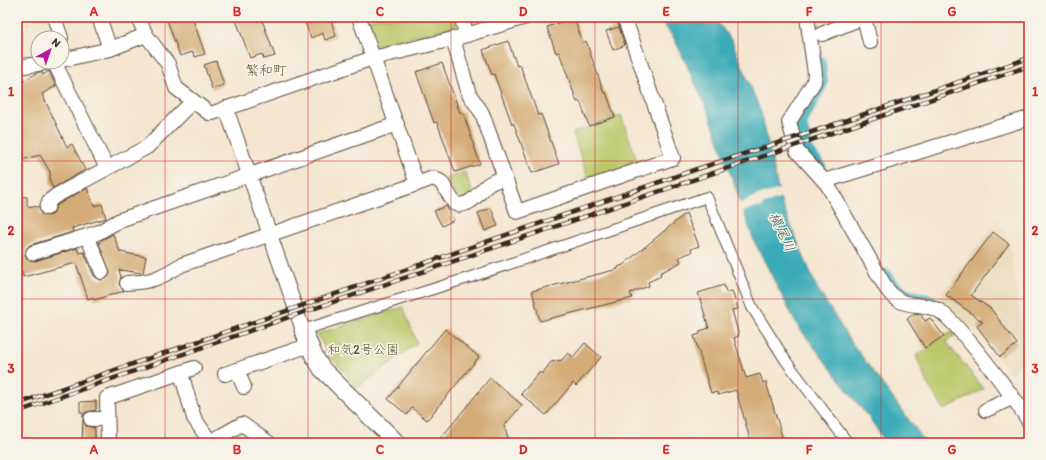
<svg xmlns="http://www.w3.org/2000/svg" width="1046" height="460" viewBox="0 0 1046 460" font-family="Itim,'Klee One',sans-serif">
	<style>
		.built { fill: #e8daba }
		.green { fill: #bac86a; stroke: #7a7944 }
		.water { fill: #3aabb7; stroke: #3a6a6a }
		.pier { fill: #f4e6d0 }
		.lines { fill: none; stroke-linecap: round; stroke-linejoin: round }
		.canal { stroke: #3aabb7; stroke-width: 14 }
		.building { fill: #d4ac77 }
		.pedestrian-casing { stroke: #574639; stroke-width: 12 }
		.minor-casing { stroke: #574639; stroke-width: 16 }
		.tertiary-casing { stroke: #574639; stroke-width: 19 }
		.pedestrian { stroke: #fff; stroke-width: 10 }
		.minor { stroke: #fff; stroke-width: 14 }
		.tertiary { stroke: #fff; stroke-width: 17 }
		.rail-casing { stroke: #3b2a1e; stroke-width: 4.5 }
		.rail { stroke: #f7f3e8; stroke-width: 3; stroke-dasharray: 9; stroke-linecap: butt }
		.grid { fill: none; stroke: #d62828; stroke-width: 1; stroke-opacity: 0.55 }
		.labels { text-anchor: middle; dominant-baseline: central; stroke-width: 3; stroke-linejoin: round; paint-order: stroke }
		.park-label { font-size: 13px; fill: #5b5231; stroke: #f7f3e8 }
		.neighbourhood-label { font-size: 14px; fill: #71583d; stroke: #f7f3e8 }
		.water-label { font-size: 14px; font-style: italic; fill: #3b5754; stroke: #f7f3e8 }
		.neatline { fill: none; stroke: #d62828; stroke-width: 1.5 }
		.grid-label { font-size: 13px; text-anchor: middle; font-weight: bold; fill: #d62828 }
	</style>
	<rect width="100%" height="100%" fill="#f7f3e8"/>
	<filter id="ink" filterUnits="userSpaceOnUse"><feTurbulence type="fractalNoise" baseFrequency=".025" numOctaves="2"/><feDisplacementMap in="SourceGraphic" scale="8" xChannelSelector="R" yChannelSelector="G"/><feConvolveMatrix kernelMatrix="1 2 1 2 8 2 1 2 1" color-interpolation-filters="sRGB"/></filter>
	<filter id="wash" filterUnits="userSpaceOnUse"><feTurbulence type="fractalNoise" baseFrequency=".012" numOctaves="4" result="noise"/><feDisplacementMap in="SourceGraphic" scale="16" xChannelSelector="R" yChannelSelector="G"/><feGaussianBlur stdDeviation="0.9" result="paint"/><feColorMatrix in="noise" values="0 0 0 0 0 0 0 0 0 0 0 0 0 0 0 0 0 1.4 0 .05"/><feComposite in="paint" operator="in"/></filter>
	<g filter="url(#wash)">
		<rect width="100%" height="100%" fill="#f4e6d0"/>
		<!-- built -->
		<path class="built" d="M997,219l9,16 5,15 10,72 8,30 -17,23 -29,-37 -28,-26 -17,-13z"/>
		<!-- green -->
		<g class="green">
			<path d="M379,17h77l2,6 -3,4 -81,19 -7,-21 2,-5z"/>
			<path d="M621,115l18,51 -50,16 -16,-49z"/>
			<path d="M465,172l8,22 -13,6 -15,-21z"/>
			<path d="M403,307l14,36 -60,45 -18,-23 -10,-9 -12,-22z"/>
			<path d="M954,330l3,4 -11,8 38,47 -40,21 -17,-27 -11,-27z"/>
		</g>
		<!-- water -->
		<path class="water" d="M658,17h56l18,24 29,71 20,90 36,86 32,51 77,104h-40l-14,-21 -75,-97 -43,-84 -45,-128 -35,-75z"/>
		<!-- pier -->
		<path class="pier" d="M781,189l1,9 -18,6 -3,4 -5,-1 -14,5 -3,-8 17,-8z"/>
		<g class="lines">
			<!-- canal -->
			<g class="canal">
				<path d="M819,166l-12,-13 -7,-30 21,-40 -2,-21"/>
				<path d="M886,276c10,19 26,21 45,26"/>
			</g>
		</g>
		<g id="blocks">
			<!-- building -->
			<g class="building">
				<path d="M166,17h26l13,37 -10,3 -2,-5 -13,4z"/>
				<path d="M235,17h26l14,39 -11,3 -2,-5 -12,4z"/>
				<path d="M303,17h27l6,19 -11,4 -2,-7 -12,5z"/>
				<path d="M574,18l9,25 3,-2 18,52 2,-1 9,25 -26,9 -9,-25 -3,1 -18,-50 -3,1 -9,-26z"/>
				<path d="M619,27l6,18 -12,5 -7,-19z"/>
				<path d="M508,41l9,25 3,-1 18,50 3,-1 18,50 -27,9 -18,-49h-2l-18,-50 -2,1 -9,-25z"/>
				<path d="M216,61l8,24 -12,4 -8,-24z"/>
				<path d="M442,63l18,50 3,-1 17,52 -25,8 -18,-50 -3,1 -18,-51z"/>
				<path d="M49,71l7,15 -14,8 25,53 5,-3 13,26 -32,18 -3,-6v-10l-10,-17 -23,6v-76l22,-13h3l1,3z"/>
				<path d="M87,188l7,18 8,-2 4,14 -34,10 1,4 -43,13 -3,3 -2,7 3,4 7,2 42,-13 2,5 5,-1 10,24 7,4 7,-3 2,-4 -11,-29 1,-3 13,-7 7,18 26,5 -3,16 -24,-3 2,7 -2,7 5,7 -30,9 -1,-3 -5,2 -12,-36 -53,14 -1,-6 -3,1 -2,-8v-68l10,1v9l12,1 2,7 8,2 4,-2 3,-8 6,-4z"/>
				<path d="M446,206l8,14 -12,6 -8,-15z"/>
				<path d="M491,208l7,18 -13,5 -7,-18z"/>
				<path d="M686,213l13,33 -8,3 1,3 -13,5 2,5 -21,11 1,3 -13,6 1,4 -19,7 2,5 -92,23 -8,-30 86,-22v-2l5,-2z"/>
				<path d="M993,232l16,12 -38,51 20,14 26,35 -17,13 -23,-31 6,-4 -37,-27z"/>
				<path d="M724,285l2,7 6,-1 6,18 -6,1 7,26 -5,2 12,40 14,-4 3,9 3,-1 18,61h-33l-15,-53 -18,5 -1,-3 -6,1 -17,-57 6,-2v-3l9,-3 -11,-35z"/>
				<path d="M915,313l5,1 5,7 5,-3 14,18 -19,12 -18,-29z"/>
				<path d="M445,329l34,28 -52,63 -15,-12 -5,7 -19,-16z"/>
				<path d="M585,343l16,14 -25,29 -3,-3 -27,32 -25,-21 19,-22 2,2 9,-12 11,-2 6,-7 5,4z"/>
				<path d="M490,378l32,27 -18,21 6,17h-65l-5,-4z"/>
				<path d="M96,401v9l-10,2 -3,6v-6h-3v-10z"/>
				<path d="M83,419l3,7 9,2v13h-13z"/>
			</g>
		</g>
	</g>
	<g filter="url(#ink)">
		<use href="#blocks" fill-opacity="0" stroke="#574639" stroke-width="1"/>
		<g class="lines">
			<defs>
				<path id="pedestrian" d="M303,330l168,-53 236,-80 45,110 34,54 62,82"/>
				<g id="minor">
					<path d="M54,17l7,21"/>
					<path d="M99,17l11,32"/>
					<path d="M138,17l8,18 22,29 8,24 33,25h4l160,-55 80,-19 73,-22"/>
					<path d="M359,17l58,167 16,-6 8,4 14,22c16,4 23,-12 34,-20 4,-3 10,-4 15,-6"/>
					<path d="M461,17l6,18"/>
					<path d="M807,17l8,56 -1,9 -25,40 8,29 30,33 59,104c18,24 31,12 52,22 17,9 80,92 91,112"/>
					<path d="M864,17l6,25"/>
					<path d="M822,34l42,-17"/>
					<path d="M453,39l16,55 13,19 35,99 156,-54 -47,-136 -3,-5"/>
					<path d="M62,60l48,-11 36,-14"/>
					<path d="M54,62l53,106"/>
					<path d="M17,67l35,-5"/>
					<path d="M226,108l77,222"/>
					<path d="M824,181l205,-63"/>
					<path d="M47,208l2,-7 8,-6 90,-48 46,-46"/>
					<path d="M33,253l54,-17"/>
					<path d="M102,272l-15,-36 12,-4 21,-12 277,-96"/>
					<path d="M127,283c25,-1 33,-5 54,-18l236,-81"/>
					<path d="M237,370l7,17"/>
					<path d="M181,373l13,45 17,25"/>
					<path d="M225,374l85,-29"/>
					<path d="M986,410l26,-12"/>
					<path d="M91,419h16"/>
					<path d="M210,442l32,-18 27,19"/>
					<path d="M108,443l-1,-45 87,-30"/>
				</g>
				<path id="tertiary" d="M303,330l11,26 8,13 75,74"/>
			</defs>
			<!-- pedestrian casing -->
			<use href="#pedestrian" class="pedestrian-casing"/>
			<!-- minor casing -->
			<use href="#minor" class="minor-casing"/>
			<!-- tertiary casing -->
			<use href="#tertiary" class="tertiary-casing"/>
			<!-- pedestrian -->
			<use href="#pedestrian" class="pedestrian"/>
			<!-- minor -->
			<use href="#minor" class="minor"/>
			<!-- tertiary -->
			<use href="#tertiary" class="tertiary"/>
			<defs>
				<g id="rail">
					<path d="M17,404l680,-235 112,-36 220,-75"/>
					<path d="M17,412l281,-98 731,-248"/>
				</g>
			</defs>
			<!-- rail casing -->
			<use href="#rail" class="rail-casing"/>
			<!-- rail -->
			<use href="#rail" class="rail"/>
		</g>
	</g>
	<!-- grid -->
	<path class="grid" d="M165,17v426M308,17v426M451,17v426M595,17v426M738,17v426M881,17v426M17,161h1012M17,299h1012"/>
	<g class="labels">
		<!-- park labels -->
		<g class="park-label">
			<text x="363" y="349">和気2号公園</text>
		</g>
		<!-- neighbourhood labels -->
		<g class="neighbourhood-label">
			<text x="266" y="70">繁和町</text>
		</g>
		<!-- water labels -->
		<g class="water-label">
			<text transform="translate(782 232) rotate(64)">槇尾川</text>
		</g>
	</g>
	<!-- margin -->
	<rect width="1046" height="460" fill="none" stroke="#f7f3e8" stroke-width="44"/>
	<!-- north arrow -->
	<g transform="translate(50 50) rotate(40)"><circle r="19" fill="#f7f3e8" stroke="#aca397"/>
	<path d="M0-3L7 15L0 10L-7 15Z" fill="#b5179e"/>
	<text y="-6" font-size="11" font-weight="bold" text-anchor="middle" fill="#3b2a1e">N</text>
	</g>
	<rect x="22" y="22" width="1002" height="416" class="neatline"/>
	<g class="grid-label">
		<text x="94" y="16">A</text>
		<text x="237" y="16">B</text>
		<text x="380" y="16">C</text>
		<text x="523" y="16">D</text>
		<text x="666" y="16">E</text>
		<text x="809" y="16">F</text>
		<text x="952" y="16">G</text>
		<text x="11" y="96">1</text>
		<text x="1035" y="96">1</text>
		<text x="11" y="235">2</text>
		<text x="1035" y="235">2</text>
		<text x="11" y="373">3</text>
		<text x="1035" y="373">3</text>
		<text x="94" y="454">A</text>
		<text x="237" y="454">B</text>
		<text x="380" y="454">C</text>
		<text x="523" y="454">D</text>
		<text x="666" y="454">E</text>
		<text x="809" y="454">F</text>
		<text x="952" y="454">G</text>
	</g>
</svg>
